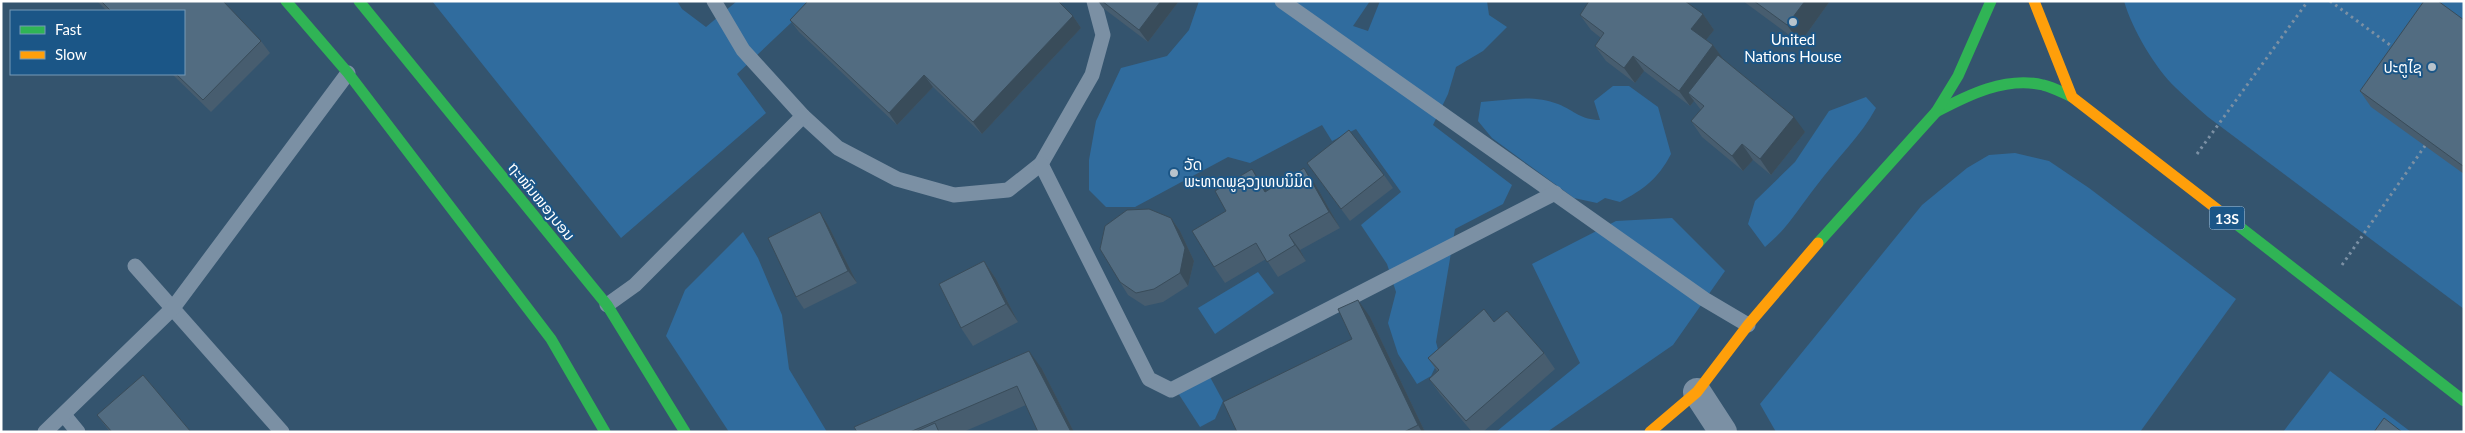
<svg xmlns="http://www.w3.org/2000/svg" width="2465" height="433" viewBox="0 0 2465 433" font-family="Lato,'Noto Sans Lao',sans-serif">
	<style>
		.green { fill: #306c9e }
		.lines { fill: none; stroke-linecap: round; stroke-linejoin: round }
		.path { stroke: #7b90a4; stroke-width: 3; stroke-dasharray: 2.5 4; stroke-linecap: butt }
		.lane { stroke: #7b90a4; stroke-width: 15 }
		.street { stroke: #7b90a4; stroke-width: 28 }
		.fast { stroke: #30b455; stroke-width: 11 }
		.slow { stroke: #ff9f0a; stroke-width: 11 }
		.wall { fill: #475d6f }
		.shaded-wall { fill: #394c5a }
		.building { fill: #526c81; stroke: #394c5a }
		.poi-dot { fill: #b8c3cc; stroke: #1b5687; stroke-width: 2 }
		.labels { text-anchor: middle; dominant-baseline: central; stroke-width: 4; stroke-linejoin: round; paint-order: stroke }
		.shield { fill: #1b5687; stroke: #bbccdb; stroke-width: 1 }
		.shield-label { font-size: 14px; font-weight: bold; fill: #fff }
		.poi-label { font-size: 15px; fill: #fff; stroke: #1b5687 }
		.street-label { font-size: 15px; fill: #fff; stroke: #1b5687 }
	</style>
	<rect width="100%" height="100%" fill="#34546e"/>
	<!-- green -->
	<g class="green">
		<path d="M432,1h245l5,8 24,18 31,-26h71l-15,20 -56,53 29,39 -145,125z"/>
		<path d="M1199,1h171l-17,25 15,5 12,-30h107l2,14 18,12 -24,24 -27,16 -8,27 -15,31 79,60 -9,19 -48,25 -19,113 4,15 -9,19 -14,8 -19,-30 -10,-31 8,-31 -9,-28 -26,-39 40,-33 -45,-63 -24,12 -10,-16 -72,38 -22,-6 -93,50h-29l-17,-17v-30l7,-39 25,-53 46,-12 22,-26z"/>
		<path d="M2124,1h340v308l-256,-192c-11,-10 -22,-19 -32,-29 -21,-20 -44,-59 -52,-87z"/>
		<path d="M1613,86h16l29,21 13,47c-13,25 -27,35 -51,48l-15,-4 -8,5 -23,-5 -82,-60 -14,-17 3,-19c25,-2 53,-8 77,2 17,7 23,16 42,16l-6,-19z"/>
		<path d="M1866,97l10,11c-15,28 -40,51 -59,77 -19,24 -28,42 -52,62l-17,-23 7,-23 40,-39 34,-51z"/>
		<path d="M2015,153l34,8 40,27 147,111 -96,133h-364l-16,-28 162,-199 45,-37 22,-13z"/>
		<path d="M1672,218l53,53 -52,74 -126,87h-51l84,-69 -48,-99 84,-43z"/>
		<path d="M743,232l15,26 24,57 7,54 38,63h-98l-63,-96 19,-46z"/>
		<path d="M1258,272l16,21 -59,41 -17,-26z"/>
		<path d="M2330,371l81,61h-128z"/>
		<path d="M1210,377l13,24 -8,18 -15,8 -22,-34z"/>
	</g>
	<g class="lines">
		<!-- path -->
		<g class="path">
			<path d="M2330,1l64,47"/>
			<path d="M2197,154l111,-153"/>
			<path d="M2342,265l85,-122"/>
		</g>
		<!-- lane -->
		<g class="lane">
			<path d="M714,1l29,49 60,66 35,32 59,31 57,16 54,-5 33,-26 51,-89 11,-40 -9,-34"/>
			<path d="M1282,1l422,298 44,26"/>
			<path d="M1041,164l108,215 22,11 384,-197"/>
			<path d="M135,266l147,166"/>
			<path d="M607,305l28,-20 168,-169"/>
			<path d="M64,415l14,17"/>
			<path d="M45,432l128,-124 175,-235"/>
		</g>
		<!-- street -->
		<path class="street" d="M1697,392l26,40"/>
		<!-- fast -->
		<g class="fast">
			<path d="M286,1l62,72 203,266 54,93"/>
			<path d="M359,1l248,304 78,127"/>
			<path d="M1936,112c32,-17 70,-36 107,-27 10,2 20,8 29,12"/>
			<path d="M2222,213l242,188"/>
			<path d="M1818,243l118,-131 22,-36 33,-75"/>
		</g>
		<!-- slow -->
		<g class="slow">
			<path d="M2034,1l38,96 150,116"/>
			<path d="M1650,432l47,-40 51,-67 70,-82"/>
		</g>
	</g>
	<!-- wall -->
	<g class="wall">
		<path d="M97,1h126l38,40 9,12 -59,59 -39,-38h12v-63h-77z"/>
		<path d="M1098,1h81l-31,41 -45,-34z"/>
		<path d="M1743,1h87l-30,42z"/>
		<path d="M1703,14l11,16 -8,10 7,5 9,13 83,74 -34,43 -18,-15 -10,11 -41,-34 -11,-16 10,-11 -7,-9 -4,5 -46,-35 -9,12 -29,-22 -11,-15 6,-8 -10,-8 -11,-15z"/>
		<path d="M1073,16l8,12 -99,106 -49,-47 -36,38 -98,-93 -9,-12z"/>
		<path d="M2464,20v154l-93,-67 -11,-16z"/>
		<path d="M1307,163l77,12 9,13 -43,33z"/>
		<path d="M1315,184l25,44 -40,22 6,11 -28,16 -12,-18 -41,24 -11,-16 12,-56 37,-26 3,6z"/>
		<path d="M820,212l8,13 29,58 -53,26 -8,-12z"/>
		<path d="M1171,218l9,13 14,30 -6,25 -25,16 -18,4 -17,-11 -8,-13z"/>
		<path d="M984,261l12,18 22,43 -45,24 -12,-18z"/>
		<path d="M1370,317l55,115h-188l115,-93z"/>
		<path d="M1494,322l50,31 11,16 -72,63h-11l-32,-38 -11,-15 8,-8 -9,-13z"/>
		<path d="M1042,369l32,63h-36l-12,-27 -63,27h-106z"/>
		<path d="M97,415l94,17h-81z"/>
	</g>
	<!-- shaded-wall -->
	<g class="shaded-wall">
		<path d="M1161,1h18l-31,41 -9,-12z"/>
		<path d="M1805,1h25l-30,42 -13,-18z"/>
		<path d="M1703,14l11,16 -12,15 -11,-16z"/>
		<path d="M1073,16l8,12 -99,106 -9,-12z"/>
		<path d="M1713,45l11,15 -36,33 6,8 -4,5 -11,-15z"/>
		<path d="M1633,56l11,15 -9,12 -11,-15z"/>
		<path d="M924,75l9,12 -36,38 -8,-12z"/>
		<path d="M1794,117l11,15 -34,43 -11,-16z"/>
		<path d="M1742,144l11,16 -10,11 -11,-15z"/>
		<path d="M1304,168l11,16 25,44 -11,-16z"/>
		<path d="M1252,169l11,16 13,22 -11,-15z"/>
		<path d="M820,212l8,13 29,58 -9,-12z"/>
		<path d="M1171,218l9,13 14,30 -6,25 -8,-13z"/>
		<path d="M1289,235l11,15 6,11 -11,-16z"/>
		<path d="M984,261l12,18 22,43 -12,-18z"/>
		<path d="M1358,300l12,17 55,115h-3l-4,-7z"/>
		<path d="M1029,351l13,18 32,63h-3z"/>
	</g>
	<!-- building -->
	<g class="building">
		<path d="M101,1h122l38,40 -58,59 -27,-26h8v-63h-73z"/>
		<path d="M808,1h250l15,15 -100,106 -49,-47 -35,38 -99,-93z"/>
		<path d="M1102,1h59l-22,29z"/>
		<path d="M1589,1h96l18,13 -12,15 22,16 -34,46 -46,-35 -9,12 -29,-22 9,-13 -24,-18z"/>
		<path d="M1754,1h51l-18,24z"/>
		<path d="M2424,1h14l26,19v144l-1,2 -103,-75z"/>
		<path d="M1718,55l76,62 -34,42 -18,-15 -10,12 -41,-35 13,-15 -16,-13z"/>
		<path d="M1349,130l35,45 -43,34 -34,-46z"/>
		<path d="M1304,168l25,44 -40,23 6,10 -28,17 -11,-19 -42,24 -22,-36 34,-20 -11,-20 37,-22 13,23z"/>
		<path d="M1149,209l22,9 14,30 -5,25 -26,16 -18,4 -16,-11 -20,-33 5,-23 22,-16z"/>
		<path d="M820,212l28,59 -52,26 -28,-59z"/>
		<path d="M984,261l22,43 -45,24 -22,-44z"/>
		<path d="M1358,300l60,125 -14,7h-167l-14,-30 129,-63 -14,-30z"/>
		<path d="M1484,309l10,13 13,-11 37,42 -78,68 -37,-42 10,-9 -11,-12z"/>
		<path d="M1029,351l42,81h-33l-21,-46 -107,46h-53l-3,-5z"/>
		<path d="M143,375l48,57h-79l-15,-17z"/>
		<path d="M2384,418l18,14h-28z"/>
		<path d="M935,423l4,9h-24z"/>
	</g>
	<!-- markers -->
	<g class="poi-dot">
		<circle cx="1793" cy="22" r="5"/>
		<circle cx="2432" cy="67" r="5"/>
		<circle cx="1174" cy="173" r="5"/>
	</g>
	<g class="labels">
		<!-- shield labels -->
		<rect class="shield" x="2209.5" y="206.5" width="35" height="23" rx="4"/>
		<g class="shield-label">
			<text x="2227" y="218">13S</text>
		</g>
		<!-- poi labels -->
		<g class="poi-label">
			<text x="1793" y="39">United<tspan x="1793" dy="17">Nations House</tspan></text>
			<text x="2422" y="67" text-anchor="end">ປະຕູໄຊ</text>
			<text x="1184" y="164" text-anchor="start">ວັດ<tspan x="1184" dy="17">ພະທາດພູຊວງເທບນິມິດ</tspan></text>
		</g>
		<!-- street labels -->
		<g class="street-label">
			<text transform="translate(542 201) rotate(51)">ຖະໜົນໜອງບອນ</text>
		</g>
	</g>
	<!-- border -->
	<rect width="2465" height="433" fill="none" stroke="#ffffff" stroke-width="5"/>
	<!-- legend -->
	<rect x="10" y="10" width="175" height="65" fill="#1b5687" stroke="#769ab7"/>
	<rect x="20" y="26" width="25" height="8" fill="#30b455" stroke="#769ab7"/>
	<text x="55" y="35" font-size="15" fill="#ffffff">Fast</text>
	<rect x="20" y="51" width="25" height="8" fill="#ff9f0a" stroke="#769ab7"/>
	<text x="55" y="60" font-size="15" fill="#ffffff">Slow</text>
</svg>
